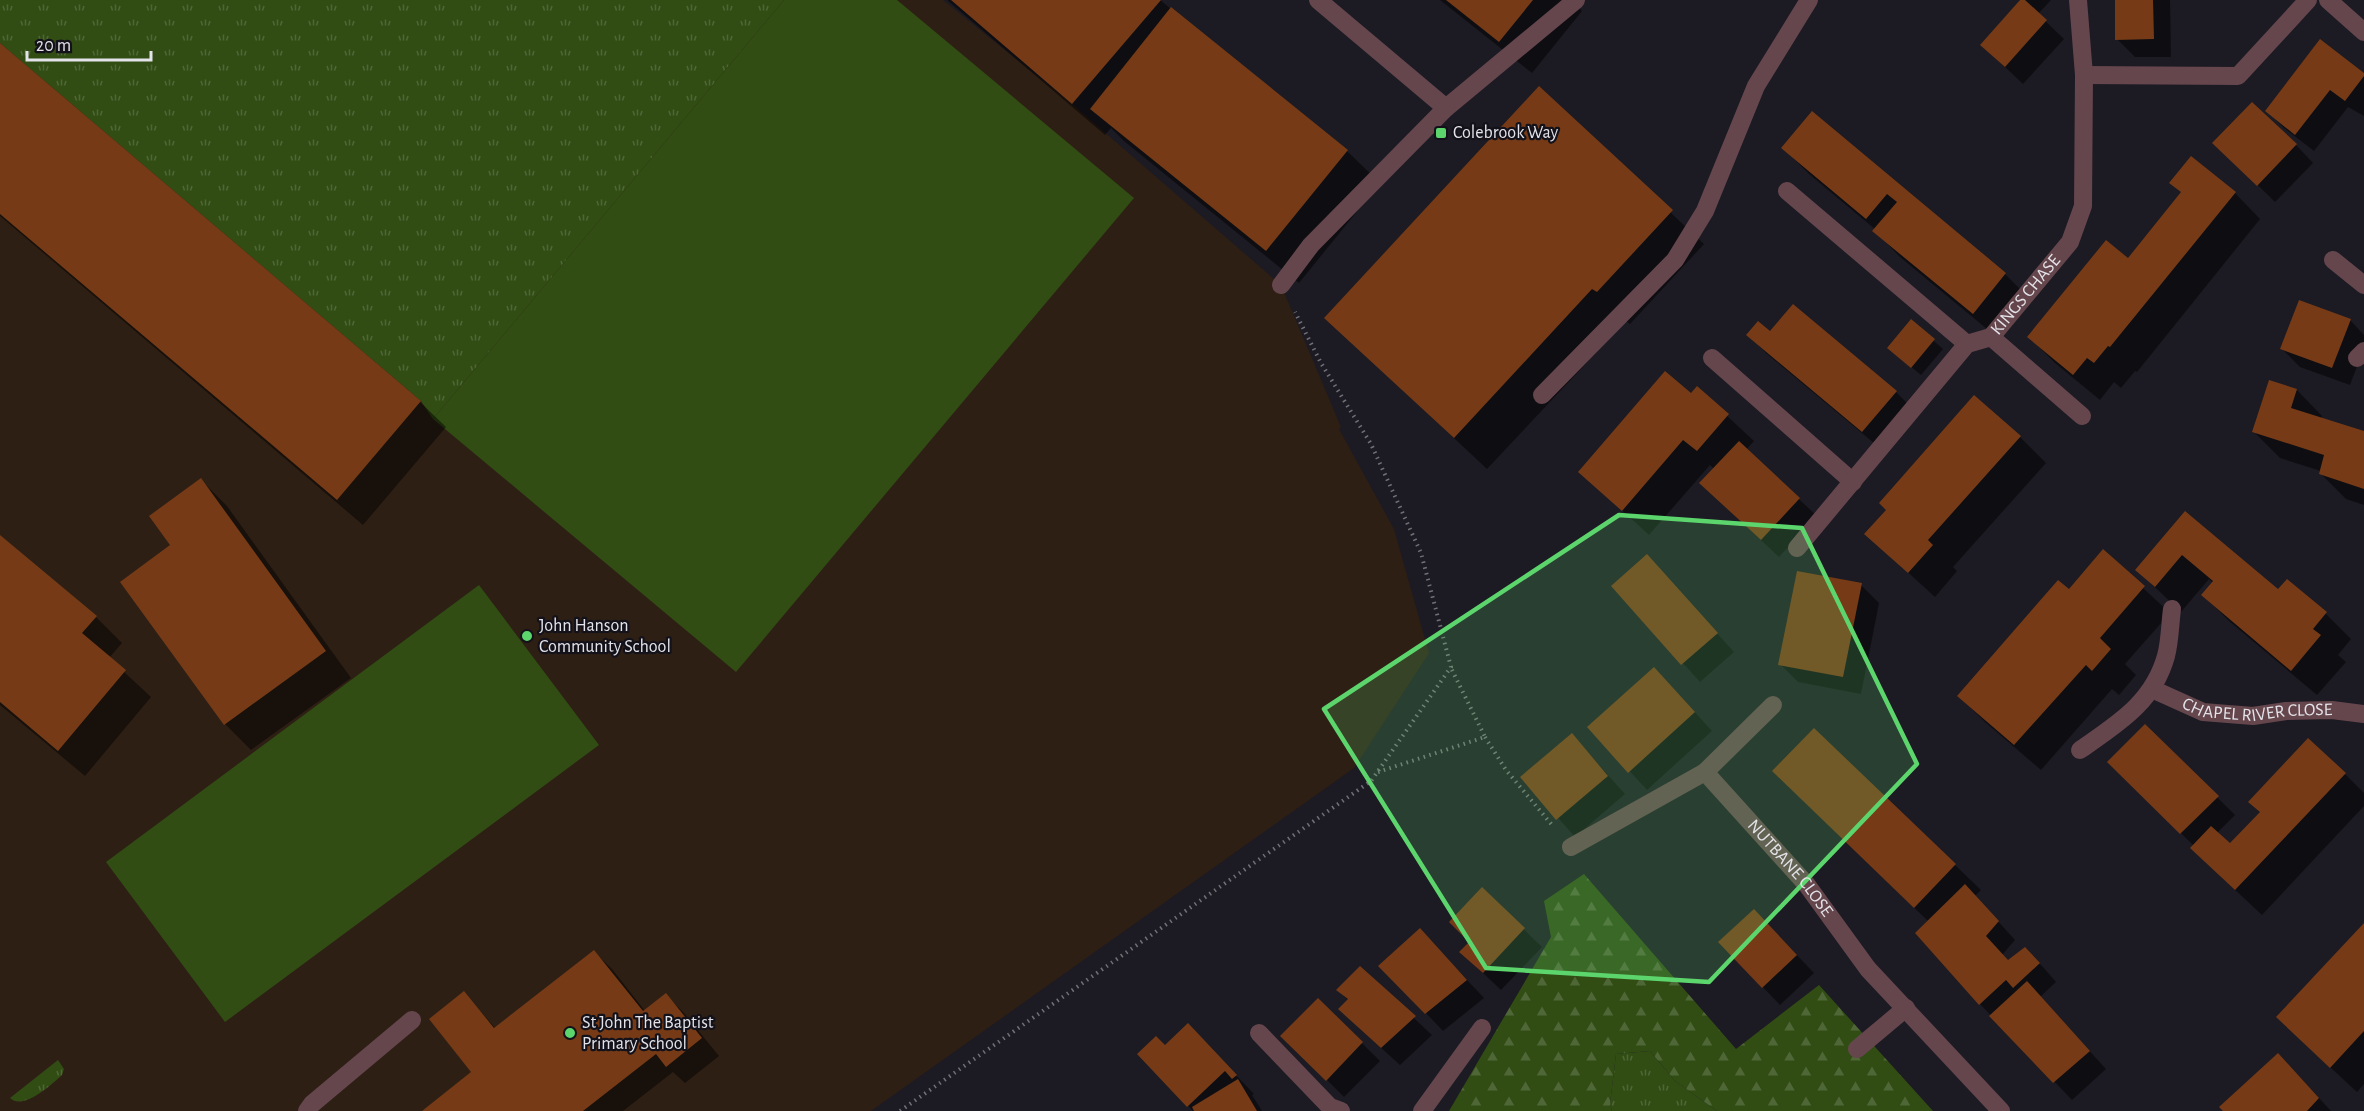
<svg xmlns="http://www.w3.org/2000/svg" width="2364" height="1111" viewBox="0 0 2364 1111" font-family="'Alegreya Sans',sans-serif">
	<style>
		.education { fill: #2e1f15 }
		.grass { fill: url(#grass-tufts) }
		.forest { fill: url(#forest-firs) }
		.pitch { fill: #314d14 }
		.shadow { fill: #0007 }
		.building { fill: #763b16 }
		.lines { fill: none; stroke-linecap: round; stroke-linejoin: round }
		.path { stroke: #727077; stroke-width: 4; stroke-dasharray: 1.5 4.5; stroke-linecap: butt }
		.lane { stroke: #65464d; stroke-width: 18 }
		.street { stroke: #65464d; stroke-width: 18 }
		.marked { fill: #5dd56d; fill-opacity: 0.2; stroke: #5dd56d; stroke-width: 4.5; stroke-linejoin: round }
		.poi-dot { fill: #5dd56d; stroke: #131119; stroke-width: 2 }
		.labels { text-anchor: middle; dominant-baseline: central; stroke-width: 4.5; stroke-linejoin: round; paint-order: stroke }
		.poi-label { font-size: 18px; fill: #e4e3e9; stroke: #131119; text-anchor: start }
		.street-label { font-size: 18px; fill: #e4e3e9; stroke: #131119 }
	</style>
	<defs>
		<pattern id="grass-tufts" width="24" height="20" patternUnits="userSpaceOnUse" patternTransform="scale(1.5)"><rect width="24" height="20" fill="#314d14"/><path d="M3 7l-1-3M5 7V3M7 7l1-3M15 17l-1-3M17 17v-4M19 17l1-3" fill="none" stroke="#4f6636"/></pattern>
		<pattern id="forest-firs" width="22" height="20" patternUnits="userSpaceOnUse" patternTransform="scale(1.5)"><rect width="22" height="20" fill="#314d14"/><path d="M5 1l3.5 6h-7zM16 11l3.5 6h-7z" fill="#4f6636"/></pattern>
	</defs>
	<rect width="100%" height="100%" fill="#1c1a22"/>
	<!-- education -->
	<path class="education" d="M0,0h943l129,104 209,181 60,142 -2,2 55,100 35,124 -75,115 -483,343h-871z"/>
	<!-- grass -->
	<g class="grass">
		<path d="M0,0h784l-351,419 -12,-18 -421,-358z"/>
		<path d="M1650,1051l25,30 42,30h-105l-2,-7 6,-50z"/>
		<path d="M58,1060l6,9 -2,6c-11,10 -39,36 -52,23z"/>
	</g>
	<!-- forest -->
	<path class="forest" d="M1584,874l152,175 83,-64 114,126h-216l-42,-30 -25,-30 -34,3 -6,50 2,7h-163l102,-174 -7,-36z"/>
	<!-- pitch -->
	<g class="pitch">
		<path d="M784,0h113l237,198 -398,474 -303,-253z"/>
		<path d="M479,585l120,160 -374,277 -119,-160z"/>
	</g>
	<!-- shadow -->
	<g class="shadow">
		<path d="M947,0h213l187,151 33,32 -81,100 -175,-142 -13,-13 -6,7z"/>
		<path d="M1440,0h132l10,11 -50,62z"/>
		<path d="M2019,0h32l-13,14 26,25 -41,45 -41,-39 39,-43z"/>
		<path d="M2116,0h54l1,57h-36l-18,-18z"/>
		<path d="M0,45l420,357 26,25 -83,98 -363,-309z"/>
		<path d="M2364,75v41l-16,-9 -34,44 -30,-23 -18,-18z"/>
		<path d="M1539,89l165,155 -74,80 -4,-3 -139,148 -161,-151z"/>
		<path d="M1813,113l192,161 26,26 -32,39 -99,-82 -25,-26 1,-1 -67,-56 -26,-26z"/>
		<path d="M2214,142l82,3 17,18 -38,39z"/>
		<path d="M2171,182l64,11 25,26 -123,153 -2,-1 -14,17 -7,-6 -14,18 -45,-37 -26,-26 99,-77 54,-67z"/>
		<path d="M2350,320l14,15v13l-14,37 -50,-18 -18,-18z"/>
		<path d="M1911,321l32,28 -22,26 -23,-19z"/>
		<path d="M1770,333l126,59 17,17 -32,40 -115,-96 -17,-18z"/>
		<path d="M1697,388l57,53 -8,9 71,66 -38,41 -60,-56 -5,-32 -4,-4 -61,70 -69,-63 111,-77z"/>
		<path d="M2297,390l25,26 -1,3 43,14v72l-18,-6 -26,-26 1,-2 -41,-13 -26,-26z"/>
		<path d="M2020,437l26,26 -93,104 4,4 -22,26 -69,-63z"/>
		<path d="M201,480l26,26 124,172 -100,72 -26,-26 -53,-178z"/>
		<path d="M2185,513l93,78 48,23 25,25 -13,16 8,7 -29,33 -88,-74 -26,-26 10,-12 -4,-4 -28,33 -44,-42z"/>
		<path d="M0,537l96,80 26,26 -13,15 42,39 -66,79 -85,-71z"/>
		<path d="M2103,551l67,62 -45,51 11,11 -17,20 -7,-6 -71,81 -56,-48 -26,-26 110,-105z"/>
		<path d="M1647,556l87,96 -34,30 -87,-96z"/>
		<path d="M1861,585l18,18 -18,91 -63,-12 -18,-18z"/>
		<path d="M1671,686l41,45 -65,59 -58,-63z"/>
		<path d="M2145,726l90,89 -18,18 13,12 31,-32 84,-39 19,19v13l-102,109 -44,-41 -24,-28 -85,-84z"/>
		<path d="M1572,735l53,59 -50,43 -53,-60z"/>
		<path d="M1800,797l155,68 26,25 -6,6 40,44 -13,15 7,7 16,-13 18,18 13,15 -16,15 66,72 -34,31 -92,-96 -63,-71 12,-11z"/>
		<path d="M1482,889l60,58 -41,43 -40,-38 10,-10z"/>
		<path d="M2364,926v158l-7,8 -53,-49z"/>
		<path d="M1771,928l43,45 -34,32 -60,-63z"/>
		<path d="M1420,930l64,68 -41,33 -17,-18z"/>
		<path d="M594,952l18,17 33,42 21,-16 18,18 35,43 -34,27 -12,-11 -50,39h-199l50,-39 -10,-79 32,36z"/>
		<path d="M1360,968l72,67 -32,30 -42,-38 -9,-26 -11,-11z"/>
		<path d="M1318,1000l62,61 -36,36 -61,-61z"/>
		<path d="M1205,1043l49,51 -2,1 10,16h-69l-54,-57 26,-7z"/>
		<path d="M2296,1073l35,38h-106z"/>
	</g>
	<!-- building -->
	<g class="building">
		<path d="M951,0h210l-89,104z"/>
		<path d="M1446,0h87l-34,42z"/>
		<path d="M2020,0h5l22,20 -42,47 -25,-22z"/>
		<path d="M2115,0h38l1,39 -39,1z"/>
		<path d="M1171,7l177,143 -82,101 -176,-142z"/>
		<path d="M2320,39l44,34v3l-19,25 -15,-11 -35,45 -30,-24z"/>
		<path d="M0,43l421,358 -84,99 -337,-286z"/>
		<path d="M1539,86l134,124 -76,82 -5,-3 -138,149 -130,-120z"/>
		<path d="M2252,102l45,42 -40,42 -45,-43z"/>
		<path d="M1812,111l194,162 -33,41 -101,-83 25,-29 -10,-8 -21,25 -85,-71z"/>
		<path d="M2191,156l45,36 -126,155 -2,-1 -14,17 -7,-5 -14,17 -46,-38 79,-97 22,18 53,-66 -12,-9z"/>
		<path d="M2299,300l52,19 -19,49 -52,-19z"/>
		<path d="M1793,304l104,87 -35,41 -116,-97 12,-14 12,10z"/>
		<path d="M1911,319l24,20 -24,29 -24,-20z"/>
		<path d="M1665,371l26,22 6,-7 32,28 -32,37 -14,-11 -61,71 -44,-39z"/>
		<path d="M2269,380l28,9 -6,19 73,23v58l-45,-15 5,-19 -72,-23z"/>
		<path d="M1974,395l47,41 -93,104 5,5 -25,28 -44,-39 22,-24 -7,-7z"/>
		<path d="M1739,441l61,57 -39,42 -62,-57z"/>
		<path d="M201,478l125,173 -102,74 -104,-143 50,-37 -21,-29z"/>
		<path d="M2185,511l93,78 9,-10 40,33 -14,17 8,6 -30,36 -90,-76 12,-14 -31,-26 -27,32 -20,-17z"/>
		<path d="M0,535l97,81 -15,17 44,37 -68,81 -58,-49z"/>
		<path d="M2103,549l42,37 -45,52 11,11 -19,22 -6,-6 -72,80 -57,-49 101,-116 11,9z"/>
		<path d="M1647,554l71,79 -37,32 -70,-79z"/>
		<path d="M1797,571l65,12 -19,94 -65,-12z"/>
		<path d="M1654,667l41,45 -67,61 -41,-46z"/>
		<path d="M2145,724l74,72 -39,38 -73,-72z"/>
		<path d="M1814,728l142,136 -42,44 -142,-137z"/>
		<path d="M1572,733l36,43 -52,44 -36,-43z"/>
		<path d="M2308,738l38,35 -111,117 -45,-42 21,-22 19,17 30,-31 -12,-10z"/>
		<path d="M1965,884l34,37 -13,15 22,24 17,-13 15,16 -27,25 -7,-8 -27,25 -64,-72z"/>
		<path d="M1482,887l43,41 -42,45 -24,-21 10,-10 -20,-20z"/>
		<path d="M1754,909l43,46 -35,33 -44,-46z"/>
		<path d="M2364,923v108l-34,37 -54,-51z"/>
		<path d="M1420,928l47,52 -42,34 -47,-48z"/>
		<path d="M594,950l49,61 23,-18 36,45 -36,29 -10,-13 -73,57h-161l49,-39 -42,-53 35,-28 30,37z"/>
		<path d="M1360,966l56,50 -35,32 -43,-39 10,-10 -12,-9z"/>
		<path d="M2027,981l63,70 -37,32 -64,-67z"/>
		<path d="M1318,998l45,44 -37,39 -46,-45z"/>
		<path d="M1188,1023l49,52 -5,4 -7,-8 -38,36 -50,-53 19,-18 9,9z"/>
		<path d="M2278,1053l41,45 -12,13h-84l-4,-4z"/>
		<path d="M1238,1079l19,32h-63l-2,-4z"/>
	</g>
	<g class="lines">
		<!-- path -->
		<g class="path">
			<path d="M1485,737l21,33 46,55"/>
			<path d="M1378,772l107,-35 -34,-69"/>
			<path d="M900,1111l471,-330 80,-114 -30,-114 -50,-109 -50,-81 -26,-51"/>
		</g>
		<!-- lane -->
		<g class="lane">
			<path d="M1787,191l180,153"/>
			<path d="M1991,337l91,79"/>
			<path d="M1712,358l141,124"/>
			<path d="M1542,395l133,-135 30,-49 51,-125 53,-86"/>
			<path d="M307,1111l5,-7 100,-84"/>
		</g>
		<!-- street -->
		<g class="street">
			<path d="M1318,0l128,108 130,-108"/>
			<path d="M2328,0l36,32"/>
			<path d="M2084,75l154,1 70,-76"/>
			<path d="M2333,260l31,25"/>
			<path d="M1281,285l30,-40 135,-137"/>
			<path d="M2357,358l7,-7"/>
			<path id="s1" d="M1797,548l170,-204 24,-7 79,-95 13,-36 1,-131 -6,-75"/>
			<path id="s2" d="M2152,689l51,23 50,4 33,-5 46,-1 32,4"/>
			<path id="s3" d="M1773,705l-68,67 102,113 61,84 133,142"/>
			<path d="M2080,750c37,-26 73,-47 86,-94 4,-15 4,-32 6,-47"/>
			<path d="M1571,847l134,-75"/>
			<path d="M1259,1033l71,74 11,4"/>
			<path d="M1857,1049l49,-41"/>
			<path d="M1422,1111l60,-83"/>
		</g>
	</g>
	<!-- marked area -->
	<path class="marked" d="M1619,515l183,13 115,236 -208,218 -223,-14 -162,-259z"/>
	<!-- markers -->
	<g class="poi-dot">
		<rect x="1435" y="127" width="12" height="12" rx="3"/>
		<circle cx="527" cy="636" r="6"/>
		<circle cx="570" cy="1033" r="6"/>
	</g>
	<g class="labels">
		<!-- poi labels -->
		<g class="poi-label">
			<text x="1453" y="133">Colebrook Way</text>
			<text x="539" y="626">John Hanson<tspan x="539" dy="21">Community School</tspan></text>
			<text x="582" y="1023">St John The Baptist<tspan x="582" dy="21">Primary School</tspan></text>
		</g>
		<!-- street labels -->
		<g class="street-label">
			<text stroke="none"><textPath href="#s1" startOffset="345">KINGS CHASE</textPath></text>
			<text stroke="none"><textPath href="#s2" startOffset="110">CHAPEL RIVER CLOSE</textPath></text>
			<text stroke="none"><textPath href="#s3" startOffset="224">NUTBANE CLOSE</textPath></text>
		</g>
	</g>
	<!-- scale -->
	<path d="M27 51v9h124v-9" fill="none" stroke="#e4e3e9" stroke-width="3"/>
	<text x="36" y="51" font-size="18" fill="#e4e3e9" stroke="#131119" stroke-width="4.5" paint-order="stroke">20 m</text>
</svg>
